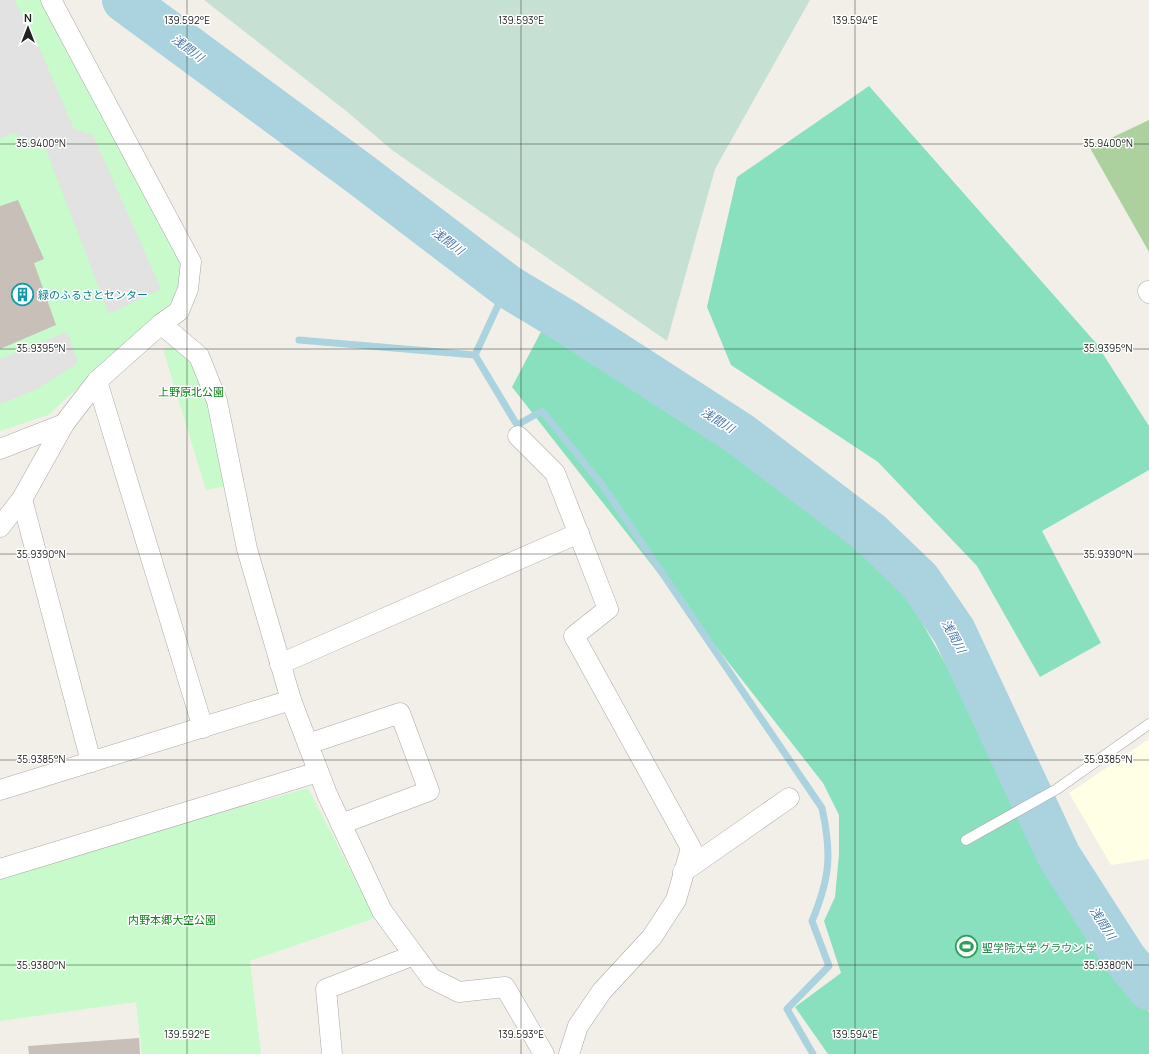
<svg xmlns="http://www.w3.org/2000/svg" width="1149" height="1054" viewBox="0 0 1149 1054" font-family="Manrope,'Noto Sans JP',sans-serif">
	<style>
		.education { fill: #ffffe5 }
		.forest { fill: #add19e }
		.wetland { fill: #c6e0d4 }
		.park { fill: #c8facc }
		.pitch { fill: #88e0be }
		.parking { fill: #e2e2e2 }
		.lines { fill: none; stroke-linecap: round; stroke-linejoin: round }
		.stream { stroke: #aad3df; stroke-width: 7 }
		.river { stroke: #aad3df; stroke-width: 44 }
		.building { fill: #c7bfb8 }
		.service-casing { stroke: #a9a9a9; stroke-width: 11 }
		.minor-casing { stroke: #a9a9a9; stroke-width: 21 }
		.service { stroke: #fff; stroke-width: 10 }
		.minor { stroke: #fff; stroke-width: 20 }
		.ticks { fill: none; stroke: #222; stroke-width: 1; stroke-opacity: 0.45 }
		.labels { text-anchor: middle; dominant-baseline: central; stroke-width: 3; stroke-linejoin: round; paint-order: stroke }
		.culture-label { font-size: 11px; fill: #0d838f; stroke: #fff; text-anchor: start }
		.park-label { font-size: 11px; fill: #0c8416; stroke: #fff }
		.leisure-label { font-size: 11px; fill: #27864d; stroke: #fff; text-anchor: start }
		.water-label { font-size: 12px; font-style: italic; fill: #4a7aab; stroke: #fff }
		.ticks-label { font-size: 10px; text-anchor: middle; fill: #222; stroke: #fff; stroke-width: 3; stroke-linejoin: round; paint-order: stroke }
	</style>
	<rect width="100%" height="100%" fill="#f2efe9"/>
	<!-- education -->
	<path class="education" d="M1149,739v120l-38,6 -42,-72z"/>
	<!-- forest -->
	<path class="forest" d="M1149,120v132l-59,-104z"/>
	<!-- wetland -->
	<path class="wetland" d="M204,0h606l-95,169 -48,172 -275,-191 -47,-40z"/>
	<!-- park -->
	<g class="park">
		<path d="M0,0h40l142,263 -5,35 -129,117 -48,16z"/>
		<path d="M178,345l24,31 24,110 -20,4 -43,-141z"/>
		<path d="M308,788l67,130 -125,43 11,93h-119l-6,-52 -136,19v-145z"/>
	</g>
	<!-- pitch -->
	<g class="pitch">
		<path d="M869,86l227,257 53,83v44l-107,61 59,112 -61,34 -63,-111 -99,-104 -147,-97 -24,-58 30,-130z"/>
		<path d="M543,328l242,153 121,114 66,115 45,91 40,88 92,123v42h-321l-33,-47 46,-34 -17,-52 11,-24 4,-43v-39l-16,-32 -311,-396z"/>
	</g>
	<!-- parking -->
	<g class="parking">
		<path d="M0,0h14l22,40 38,89 19,6 68,154 -52,25 -63,-164 -32,-17 -14,6z"/>
		<path d="M67,332l11,31 -43,27 -35,14v-45z"/>
	</g>
	<g class="lines">
		<!-- stream -->
		<g class="stream">
			<path d="M507,286l-32,69 42,70 25,-14 61,75 219,322c10,46 8,70 -10,113l17,45 -42,43 26,45"/>
			<path d="M299,340l176,15"/>
		</g>
		<!-- river -->
		<path class="river" d="M124,0l236,174 147,112 58,35 175,113 130,99 49,47 35,51 105,225 66,103 24,29"/>
	</g>
	<!-- building -->
	<g class="building">
		<path d="M18,200l26,59 -10,4 22,62 -56,24v-143z"/>
		<path d="M139,1038l1,16h-111l-1,-8z"/>
	</g>
	<g class="lines">
		<defs>
			<path id="service" d="M966,840l91,-51 92,-65"/>
			<g id="minor">
				<path d="M1148,291l1,2"/>
				<path d="M161,324l38,32 18,45 30,148 44,151 36,94 55,117 49,67 28,14 46,-5 39,67"/>
				<path d="M97,381l106,347"/>
				<path d="M518,436l37,37 53,136 -34,27 117,212 -15,52 -24,37 -50,54 -24,35 -9,28"/>
				<path d="M0,449l64,-25"/>
				<path d="M22,499l69,263"/>
				<path d="M0,527l22,-28 42,-75 33,-43 64,-57 18,-13 9,-22 3,-27 -140,-262"/>
				<path d="M280,664l299,-131"/>
				<path d="M308,744l92,-31 29,78 -88,33"/>
				<path d="M0,790l291,-90"/>
				<path d="M0,869l318,-97"/>
				<path d="M683,872l106,-74"/>
				<path d="M332,1054l-6,-65 88,-34"/>
			</g>
		</defs>
		<!-- service casing -->
		<use href="#service" class="service-casing"/>
		<!-- minor casing -->
		<use href="#minor" class="minor-casing"/>
		<!-- service -->
		<use href="#service" class="service"/>
		<!-- minor -->
		<use href="#minor" class="minor"/>
	</g>
	<!-- ticks -->
	<path class="ticks" d="M187,0v1054M521,0v1054M855,0v1054M0,144h1149M0,349h1149M0,554h1149M0,760h1149M0,965h1149"/>
	<!-- icons -->
	<defs>
		<symbol id="building-ring" viewBox="-11 -11 22 22"><circle r="9.5" fill="#fff" stroke="#0f9aa8" stroke-width="1.5"/><path d="M-4-6H4V6H1V3H-1V6H-4ZM-2.5-4.3h1.7v1.8h-1.7ZM.8-4.3h1.7v1.8H.8ZM-2.5-1h1.7V.8h-1.7ZM.8-1h1.7V.8H.8Z" fill="#0f9aa8"/></symbol>
		<symbol id="stadium-ring" viewBox="-11 -11 22 22"><circle r="9.5" fill="#fff" stroke="#2e9e5b" stroke-width="1.5"/><path d="M0-5a6.5 5 0 1 0 0 10a6.5 5 0 1 0 0-10ZM-3.5-1.8h7v3.6h-7Z" fill="#2e9e5b"/></symbol>
	</defs>
	<g fill-rule="evenodd">
		<use href="#building-ring" x="10" y="282" width="25" height="25"/>
		<use href="#stadium-ring" x="954" y="934" width="25" height="25"/>
	</g>
	<g class="labels">
		<!-- culture labels -->
		<g class="culture-label">
			<text x="38" y="294">緑のふるさとセンター</text>
		</g>
		<!-- park labels -->
		<g class="park-label">
			<text x="191" y="391">上野原北公園</text>
			<text x="172" y="919">内野本郷大空公園</text>
		</g>
		<!-- leisure labels -->
		<g class="leisure-label">
			<text x="982" y="947">聖学院大学 グラウンド</text>
		</g>
		<!-- water labels -->
		<g class="water-label">
			<text transform="translate(188 48) rotate(37)">浅間川</text>
			<text transform="translate(448 241) rotate(37)">浅間川</text>
			<text transform="translate(718 420) rotate(32)">浅間川</text>
			<text transform="translate(954 636) rotate(61)">浅間川</text>
			<text transform="translate(1103 923) rotate(57)">浅間川</text>
		</g>
	</g>
	<g class="ticks-label">
		<text x="187" y="24">139.592°E</text>
		<text x="521" y="24">139.593°E</text>
		<text x="855" y="24">139.594°E</text>
		<text x="41" y="147">35.9400°N</text>
		<text x="1108" y="147">35.9400°N</text>
		<text x="41" y="352">35.9395°N</text>
		<text x="1108" y="352">35.9395°N</text>
		<text x="41" y="558">35.9390°N</text>
		<text x="1108" y="558">35.9390°N</text>
		<text x="41" y="763">35.9385°N</text>
		<text x="1108" y="763">35.9385°N</text>
		<text x="41" y="969">35.9380°N</text>
		<text x="1108" y="969">35.9380°N</text>
		<text x="187" y="1038">139.592°E</text>
		<text x="521" y="1038">139.593°E</text>
		<text x="855" y="1038">139.594°E</text>
	</g>
	<!-- north arrow -->
	<g transform="translate(28 28)" stroke="#ffffff" stroke-width="3" paint-order="stroke">
	<path d="M0-3L7 15L0 10L-7 15Z" fill="#222222"/>
	<text y="-6" font-size="11" font-weight="bold" text-anchor="middle" fill="#222222">N</text>
	</g>
</svg>
